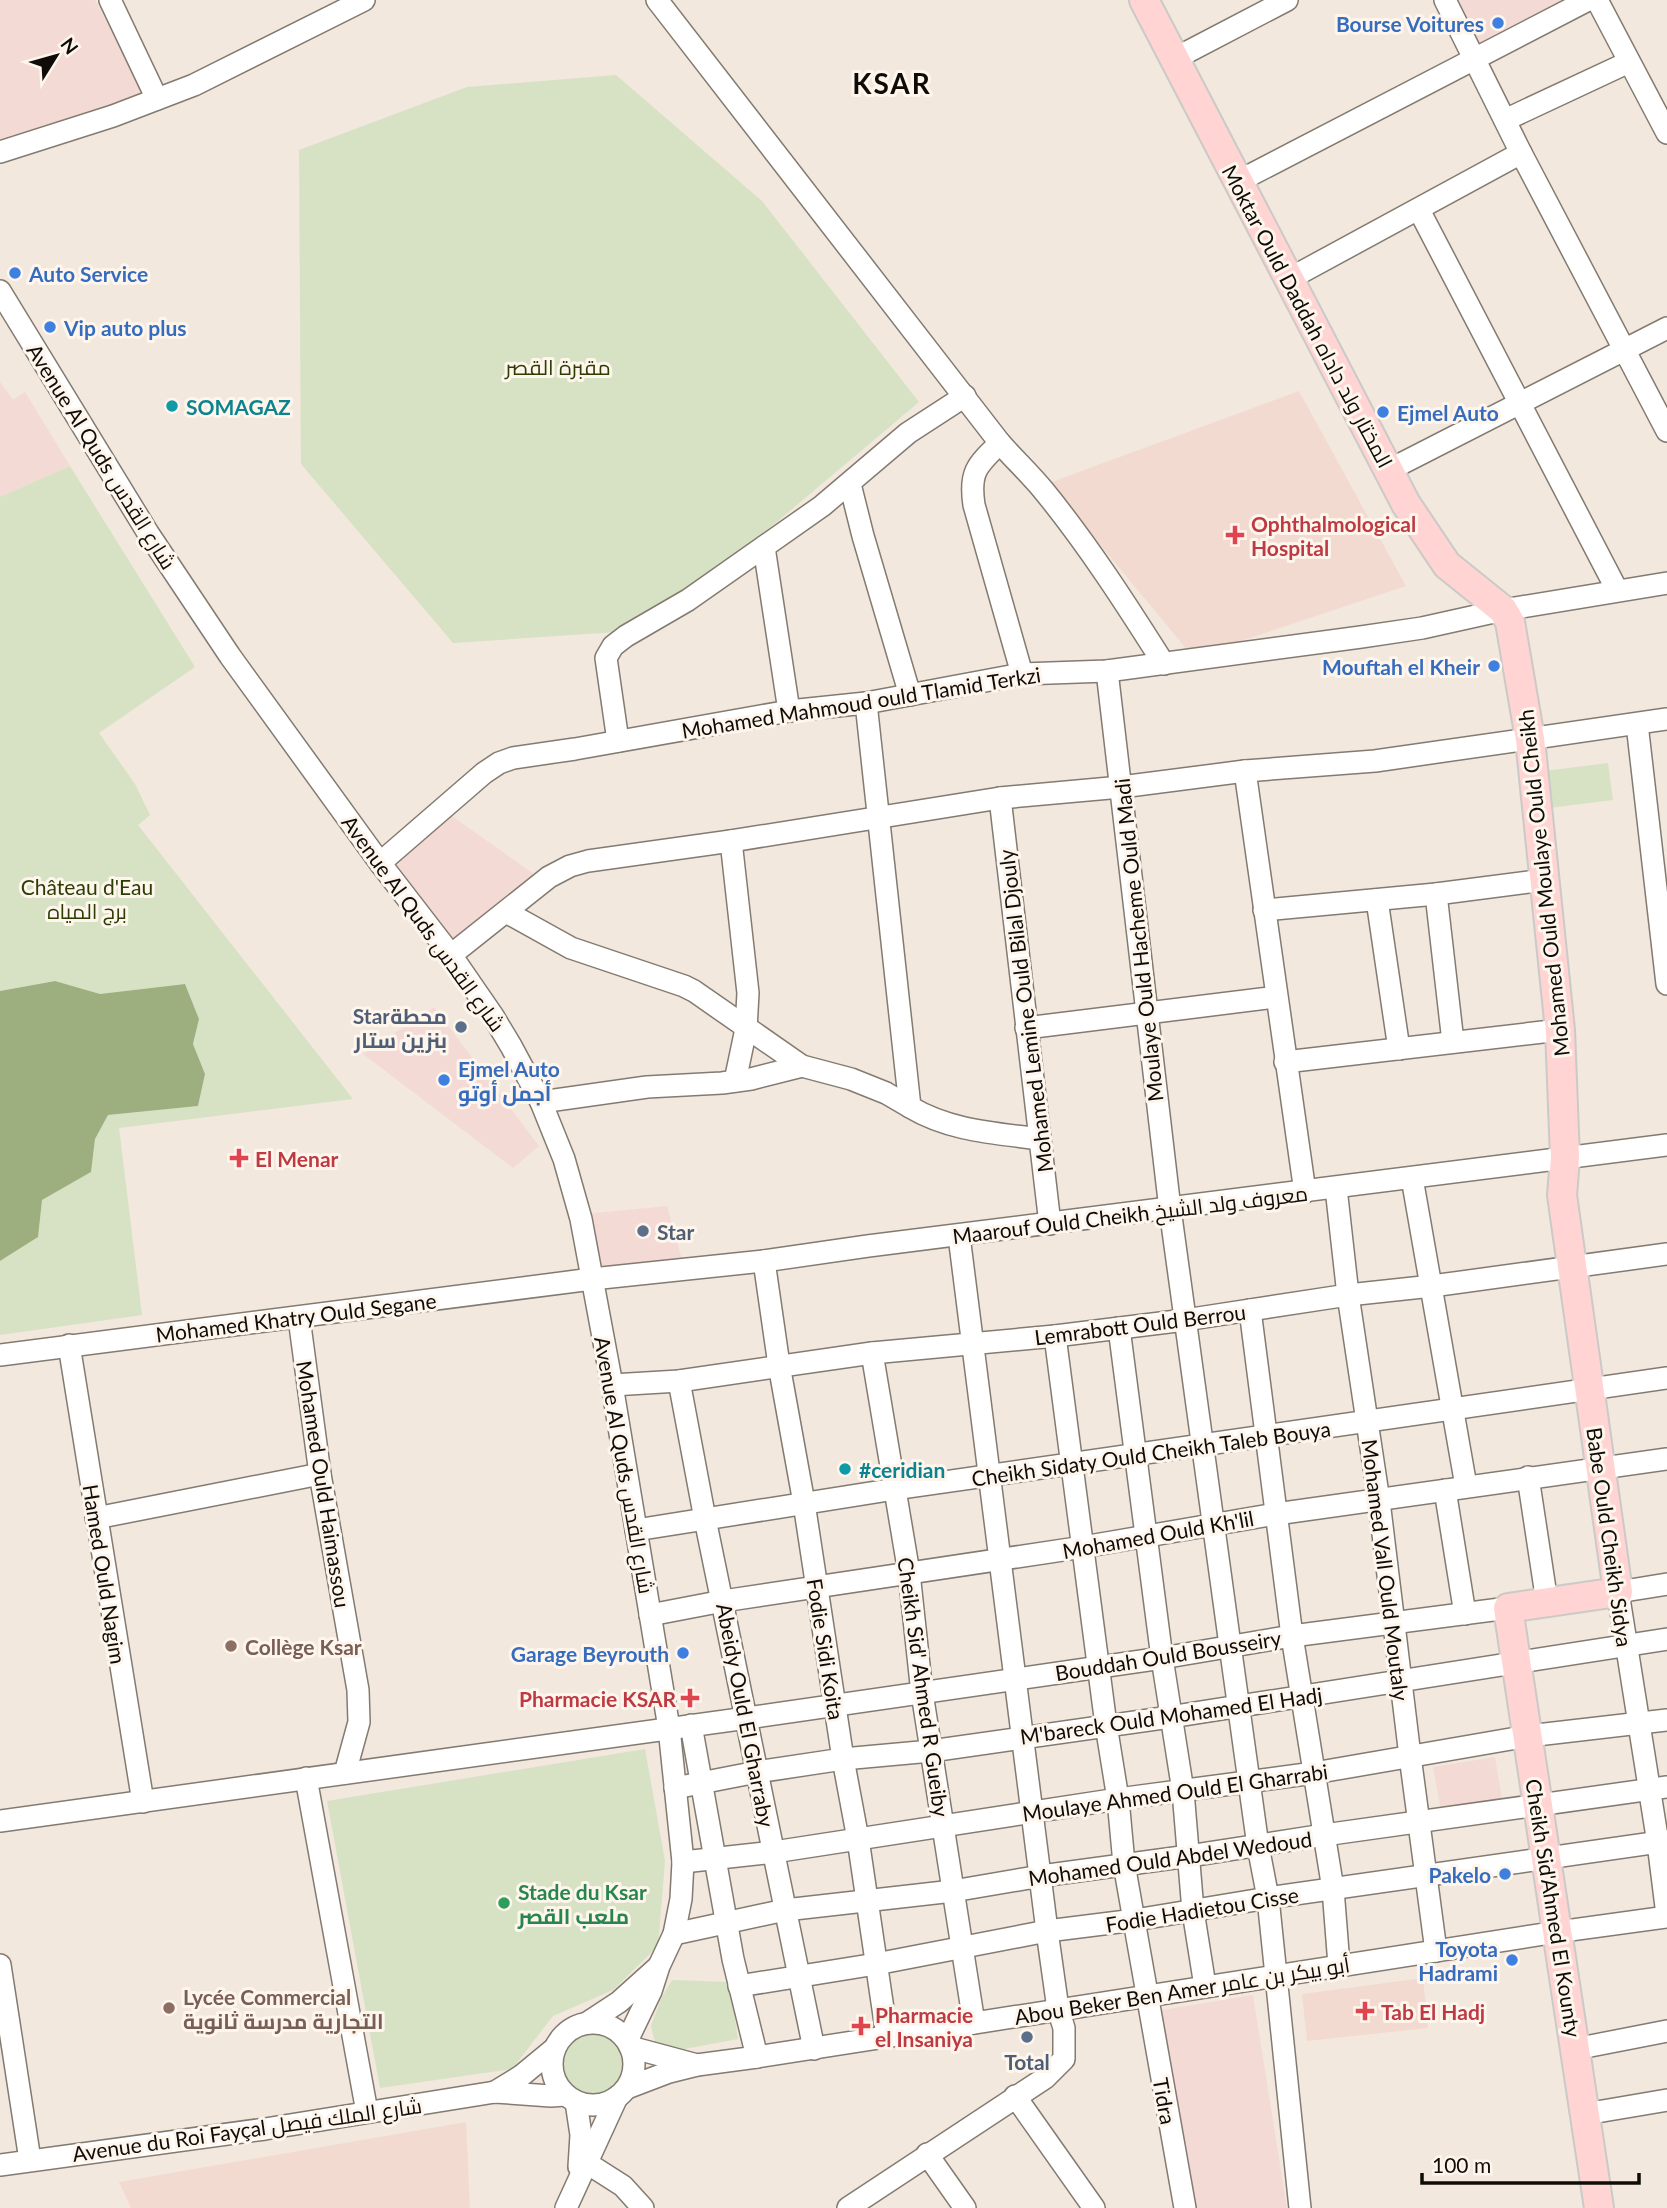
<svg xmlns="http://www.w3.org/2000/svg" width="1667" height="2208" viewBox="0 0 1667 2208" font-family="Lato,Cairo,sans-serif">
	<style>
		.commercial { fill: #f4dad4 }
		.medical { fill: #f3dad1 }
		.green { fill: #d6e2c3 }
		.forest { fill: #9daf7f }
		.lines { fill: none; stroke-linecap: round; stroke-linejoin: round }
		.minor-casing { stroke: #837a70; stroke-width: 24 }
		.major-casing { stroke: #cacac9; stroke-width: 32 }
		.minor { stroke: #fff; stroke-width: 21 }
		.major { stroke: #ffd4d2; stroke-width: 28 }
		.shop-dot { fill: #3f7fe0; stroke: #fef6ed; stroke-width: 2.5 }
		.culture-dot { fill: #0f9aa8; stroke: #fef6ed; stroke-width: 2.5 }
		.health-dot { fill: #e0444e; stroke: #fef6ed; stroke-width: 2.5 }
		.service-dot { fill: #5c6f8a; stroke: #fef6ed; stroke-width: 2.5 }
		.education-dot { fill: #8d6e63; stroke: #fef6ed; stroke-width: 2.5 }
		.leisure-dot { fill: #2e9e5b; stroke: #fef6ed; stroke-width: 2.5 }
		.labels { text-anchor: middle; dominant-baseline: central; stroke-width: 6; stroke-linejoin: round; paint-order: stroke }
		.shop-label { font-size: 21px; font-weight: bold; fill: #366cbe; stroke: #fef6ed; text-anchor: end }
		.street-label { font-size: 21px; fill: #0f0c08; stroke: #fef6ed }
		.park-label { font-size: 21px; fill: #2c3c03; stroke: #fef6ed }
		.culture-label { font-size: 21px; font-weight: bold; fill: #0d838f; stroke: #fef6ed; text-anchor: start }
		.health-label { font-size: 21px; font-weight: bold; fill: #be3a42; stroke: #fef6ed; text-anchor: start }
		.service-label { font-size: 21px; font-weight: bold; fill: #4e5e75; stroke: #fef6ed; text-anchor: end }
		.education-label { font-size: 21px; font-weight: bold; fill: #785e54; stroke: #fef6ed; text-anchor: start }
		.leisure-label { font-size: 21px; font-weight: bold; fill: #27864d; stroke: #fef6ed; text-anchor: start }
		.district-label { font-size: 28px; font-weight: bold; letter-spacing: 2px; fill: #0f0c08; stroke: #fef6ed }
	</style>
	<rect width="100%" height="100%" fill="#f2e8dd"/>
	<!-- commercial -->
	<g class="commercial">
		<path d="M0,0h95l51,94 -146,50z"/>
		<path d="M1457,0h117l-94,46z"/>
		<path d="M0,382l13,18 12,-8 45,74 -70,31z"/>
		<path d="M446,812l88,62 -82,69 -64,-81z"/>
		<path d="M434,1007l105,139 -26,22 -150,-114z"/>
		<path d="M667,1206l17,61 -87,8 -11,-61z"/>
		<path d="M1495,1757l7,42 -61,11 -8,-43z"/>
		<path d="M1253,1995l34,213h-99l-32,-197z"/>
	</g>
	<!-- medical -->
	<g class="medical">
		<path d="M1299,391l107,195 -213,71 -144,-174z"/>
		<path d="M1423,1978l5,50 -121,13 -5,-47z"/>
		<path d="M466,2122l4,86h-339l-12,-26z"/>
	</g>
	<!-- green -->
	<g class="green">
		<path d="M616,75l146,126 157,201 -223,188 -79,42 -164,11 -152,-179 -2,-314 168,-63z"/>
		<path d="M70,466l125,201 -96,66 36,51 15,31 -12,10 215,274 -234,29 23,187 -142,20v-74l38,-24 4,-37 49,-28 4,-33 13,-24 90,-9 7,-32 -12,-30 6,-25 -14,-35 -85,10 -45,-13 -55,10v-494z"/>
		<path d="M1608,763l5,37 -64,8 -5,-37z"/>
		<path d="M645,1749l20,112 -7,85 -45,44 -60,26 -41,53 -132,19 -53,-287z"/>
		<path d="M672,1980l57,2 9,57 -64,12 -19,-8 -4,-17 10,-27z"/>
		<circle cx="592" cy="2063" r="33"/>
	</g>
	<!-- forest -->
	<path class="forest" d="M55,981l45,13 85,-10 14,35 -6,25 12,30 -7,32 -90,9 -13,24 -4,33 -49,28 -4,37 -38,24v-270z"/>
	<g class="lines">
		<defs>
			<g id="minor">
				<path d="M110,0l47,99"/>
				<path d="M657,0l343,443c14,16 30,31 44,48 44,54 82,113 120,173"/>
				<path d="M1445,0l76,153 146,278"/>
				<path d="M1597,0l70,133"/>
				<path d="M1174,59l113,-59"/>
				<path d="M1505,120l124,-58"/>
				<path d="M0,152l113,-36 81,-31 170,-85"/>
				<path d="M1237,182l351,-182"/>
				<path d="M1419,210l198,380"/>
				<path d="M1289,279l232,-126"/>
				<path d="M0,291l148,242 82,123 150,207 71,92 42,61 18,30 30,56 23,57 17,60 31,166 57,343 14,134 -2,37 -7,35 -15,32 -8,25 -24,50"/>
				<path d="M1000,443c-23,22 -31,29 -26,62l48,169"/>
				<path d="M1389,470l278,-142"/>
				<path d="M850,484l13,52 47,159"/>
				<path d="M764,547l25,164"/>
				<path d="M1107,671l63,538 60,436 28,201 10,52 32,310"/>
				<path d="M866,703l44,404c40,24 85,26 130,32"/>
				<path d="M1637,724l30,260"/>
				<path d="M618,741l-12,-83 7,-12 13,-10 62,-36 134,-94 86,-73 57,-37"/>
				<path d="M1245,771l60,421"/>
				<path d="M1000,798l50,426"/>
				<path d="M731,841l17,152 -2,36 -11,52"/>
				<path d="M380,863l104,-90 15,-10 14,-5 62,-9 214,-38 77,-8 156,-29 85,-3 254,-34 61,-9 81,-18 164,-27"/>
				<path d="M1436,894l17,148"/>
				<path d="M1377,900l22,149"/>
				<path d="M1264,910l172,-16 108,-14"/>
				<path d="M506,912l65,36 113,38 10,5 108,75 49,13 35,14 24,14"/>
				<path d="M451,955l98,-78 21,-11 18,-5 143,-20 269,-43 121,-11 124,-16 130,-10 292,-42"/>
				<path d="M1026,1028l250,-31"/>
				<path d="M1285,1062l275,-32"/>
				<path d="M541,1102l106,-15 75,-4 29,-4 51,-13"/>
				<path d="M1412,1178l54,308"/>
				<path d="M1336,1188l12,107 31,206 31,255 26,195"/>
				<path d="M764,1261l15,104 25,138 39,256 15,80 29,197"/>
				<path d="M1250,1310l42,326 41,253 6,76"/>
				<path d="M299,1318l21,156 38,216 1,32 -14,51"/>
				<path d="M1119,1328l43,330 21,133 10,120 12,75"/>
				<path d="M1055,1336l51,389 12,74 6,65 61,344"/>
				<path d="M69,1345l74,457"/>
				<path d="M872,1353l37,220 13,120 52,330"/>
				<path d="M0,1355l592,-76 172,-18 104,-15 799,-101"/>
				<path d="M679,1381l26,138 109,530"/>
				<path d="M612,1385l67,-4 193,-28 183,-17 130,-16 163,-25 84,-9 235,-32"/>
				<path d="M1528,1477l19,125"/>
				<path d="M1445,1490l20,124"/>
				<path d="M96,1518l224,-44"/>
				<path d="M636,1530l259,-41 772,-111"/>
				<path d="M1667,1584l-49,8 40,251 9,72"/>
				<path d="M650,1615l73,-14 360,-54 193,-33 391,-55"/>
				<path d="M691,1725l42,234 24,98"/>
				<path d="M306,1778l61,334"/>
				<path d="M675,1788l82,-16 86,-13 88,-8 239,-34 497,-78"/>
				<path d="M0,1821l747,-103 415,-60 130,-22 216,-28"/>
				<path d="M683,1862l91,-10 344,-53 196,-26 214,-37 139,-16"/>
				<path d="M674,1934l111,-24 168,-19 88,-15 148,-20 135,-21 343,-48"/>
				<path d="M0,1965l30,195"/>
				<path d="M739,1986l137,-22 171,-33 88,-11 133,-22 399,-57"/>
				<path d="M587,2023l32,-21 39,-35"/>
				<circle cx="593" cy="2064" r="41"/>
				<path d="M630,2047l67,18"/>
				<path d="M1575,2049l92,-18"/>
				<path d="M627,2088l42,-16 28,-7 60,-8 800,-125 110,-15"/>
				<path d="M495,2092l26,-16 34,-28"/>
				<path d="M1015,2096l79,112"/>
				<path d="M576,2102l5,33 -2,32"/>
				<path d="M1585,2114l82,-14"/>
				<path d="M927,2154l38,54"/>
				<path d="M587,2163l36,23 20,22"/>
				<path d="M0,2165l265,-36 230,-37 56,4 14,-1"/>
				<path d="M566,2208l51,-111"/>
				<path d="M848,2208l197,-130 19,-19v-31l-6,-19 -11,-78 -88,-695"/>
			</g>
			<path id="major" d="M1144,0l262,504 41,61 56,45 7,12 20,117 30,291 5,128 -3,37 56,397 -110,16 91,600"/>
		</defs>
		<!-- minor casing -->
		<use href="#minor" class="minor-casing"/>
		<!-- major casing -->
		<use href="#major" class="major-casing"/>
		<!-- minor -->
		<use href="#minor" class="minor"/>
		<!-- major -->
		<use href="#major" class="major"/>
	</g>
	<!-- markers -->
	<g class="shop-dot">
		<circle cx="1498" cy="23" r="7"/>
		<circle cx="15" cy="273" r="7"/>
		<circle cx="50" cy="327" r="7"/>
		<circle cx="1383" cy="412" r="7"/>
		<circle cx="1494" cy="666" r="7"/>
		<circle cx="444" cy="1080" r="7"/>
		<circle cx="683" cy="1653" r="7"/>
		<circle cx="1505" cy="1874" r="7"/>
		<circle cx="1512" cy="1960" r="7"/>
	</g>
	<g class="culture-dot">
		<circle cx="172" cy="406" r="7"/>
		<circle cx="845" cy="1469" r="7"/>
	</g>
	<g class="health-dot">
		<path d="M1231.5 524.5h7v7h7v7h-7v7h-7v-7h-7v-7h7z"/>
		<path d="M235.5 1147.5h7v7h7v7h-7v7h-7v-7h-7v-7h7z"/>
		<path d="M686.5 1687.5h7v7h7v7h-7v7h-7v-7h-7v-7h7z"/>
		<path d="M1361.5 2000.5h7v7h7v7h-7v7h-7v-7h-7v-7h7z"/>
		<path d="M857.5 2015.5h7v7h7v7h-7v7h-7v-7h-7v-7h7z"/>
	</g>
	<g class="service-dot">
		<circle cx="461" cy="1027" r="7"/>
		<circle cx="643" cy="1231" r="7"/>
		<circle cx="1027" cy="2037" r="7"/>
	</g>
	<g class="education-dot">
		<circle cx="231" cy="1646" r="7"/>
		<circle cx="169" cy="2008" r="7"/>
	</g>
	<circle class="leisure-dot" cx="504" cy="1903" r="7"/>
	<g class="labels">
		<!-- shop labels -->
		<g class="shop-label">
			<text x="1484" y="23">Bourse Voitures</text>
			<text x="29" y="273" text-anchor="start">Auto Service</text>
			<text x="64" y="327" text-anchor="start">Vip auto plus</text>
			<text x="1397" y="412" text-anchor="start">Ejmel Auto</text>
			<text x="1480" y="666">Mouftah el Kheir</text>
			<text x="458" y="1068" text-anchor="start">Ejmel Auto<tspan x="458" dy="24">أجمل أوتو</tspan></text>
			<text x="669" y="1653">Garage Beyrouth</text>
			<text x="1491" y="1874">Pakelo</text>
			<text x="1498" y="1948">Toyota<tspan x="1498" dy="24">Hadrami</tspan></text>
		</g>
		<!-- street labels -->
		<g class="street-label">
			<text transform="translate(1308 316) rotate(62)">Moktar Ould Daddah المختار ولد داداه</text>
			<text transform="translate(102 456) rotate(58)">Avenue Al Quds شارع القدس</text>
			<text transform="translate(861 702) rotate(-9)">Mohamed Mahmoud ould Tlamid Terkzi</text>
			<text transform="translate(1543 883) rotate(-96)">Mohamed Ould Moulaye Ould Cheikh</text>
			<text transform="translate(424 923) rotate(54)">Avenue Al Quds شارع القدس</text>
			<text transform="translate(1138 940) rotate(-96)">Moulaye Ould Hacheme Ould Madi</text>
			<text transform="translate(1025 1011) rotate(-97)">Mohamed Lemine Ould Bilal Djouly</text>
			<text transform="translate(1130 1214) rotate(-7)">Maarouf Ould Cheikh معروف ولد الشيخ</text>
			<text transform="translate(296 1317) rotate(-7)">Mohamed Khatry Ould Segane</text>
			<text transform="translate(1140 1324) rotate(-7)">Lemrabott Ould Berrou</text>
			<text transform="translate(1151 1453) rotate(-8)">Cheikh Sidaty Ould Cheikh Taleb Bouya</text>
			<text transform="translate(625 1465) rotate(80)">Avenue Al Quds شارع القدس</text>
			<text transform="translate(324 1484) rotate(81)">Mohamed Ould Haimassou</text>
			<text transform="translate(1158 1534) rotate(-10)">Mohamed Ould Kh'lil</text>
			<text transform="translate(1610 1537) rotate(82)">Babe Ould Cheikh Sidya</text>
			<text transform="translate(1386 1570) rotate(83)">Mohamed Vall Ould Moutaly</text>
			<text transform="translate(105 1574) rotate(81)">Hamed Ould Nagim</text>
			<text transform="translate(826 1649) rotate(81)">Fodie Sidi Koita</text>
			<text transform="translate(1168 1655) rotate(-9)">Bouddah Ould Bousseiry</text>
			<text transform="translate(924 1687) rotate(82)">Cheikh Sid' Ahmed R Gueiby</text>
			<text transform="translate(746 1715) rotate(79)">Abeidy Ould El Gharraby</text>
			<text transform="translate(1171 1715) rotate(-8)">M'bareck Ould Mohamed El Hadj</text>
			<text transform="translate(1175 1792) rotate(-8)">Moulaye Ahmed Ould El Gharrabi</text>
			<text transform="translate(1170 1858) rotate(-8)">Mohamed Ould Abdel Wedoud</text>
			<text transform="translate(1554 1908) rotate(81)">Cheikh Sid'Ahmed El Kounty</text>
			<text transform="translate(1202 1909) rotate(-9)">Fodie Hadietou Cisse</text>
			<text transform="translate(1182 1990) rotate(-9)">Abou Beker Ben Amer أبو بيكر بن عامر</text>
			<text transform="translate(1165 2101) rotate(80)">Tidra</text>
			<text transform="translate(247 2129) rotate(-8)">Avenue du Roi Fayçal شارع الملك فيصل</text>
		</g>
		<!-- park labels -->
		<g class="park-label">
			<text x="558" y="366">مقبرة القصر</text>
			<text x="87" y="886">Château d'Eau<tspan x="87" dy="24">برج المياه</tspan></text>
		</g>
		<!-- culture labels -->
		<g class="culture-label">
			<text x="186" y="406">SOMAGAZ</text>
			<text x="859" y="1469">#ceridian</text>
		</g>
		<!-- health labels -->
		<g class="health-label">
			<text x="1251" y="523">Ophthalmological<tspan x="1251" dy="24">Hospital</tspan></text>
			<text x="255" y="1158">El Menar</text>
			<text x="676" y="1698" text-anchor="end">Pharmacie KSAR</text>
			<text x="1381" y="2011">Tab El Hadj</text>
			<text x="875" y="2014">Pharmacie<tspan x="875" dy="24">el Insaniya</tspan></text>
		</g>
		<!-- service labels -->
		<g class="service-label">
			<text x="447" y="1015">Starمحطة<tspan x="447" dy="24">بنزين ستار</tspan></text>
			<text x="657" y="1231" text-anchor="start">Star</text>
			<text x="1027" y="2061" text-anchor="middle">Total</text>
		</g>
		<!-- education labels -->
		<g class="education-label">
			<text x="245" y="1646">Collège Ksar</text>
			<text x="183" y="1996">Lycée Commercial<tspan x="183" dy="24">التجارية مدرسة ثانوية</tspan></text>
		</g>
		<!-- leisure labels -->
		<g class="leisure-label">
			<text x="518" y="1891">Stade du Ksar<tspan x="518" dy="24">ملعب القصر</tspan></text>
		</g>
		<!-- district labels -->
		<g class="district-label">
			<text x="892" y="83">KSAR</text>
		</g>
	</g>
	<!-- north arrow -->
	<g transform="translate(56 56) rotate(53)" stroke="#fef6ed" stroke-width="5" paint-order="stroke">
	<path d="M0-5L12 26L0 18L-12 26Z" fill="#0f0c08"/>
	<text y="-10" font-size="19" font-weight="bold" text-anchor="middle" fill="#0f0c08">N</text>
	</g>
	<!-- scale -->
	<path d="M1422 2173v10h217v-10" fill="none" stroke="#0f0c08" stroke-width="3.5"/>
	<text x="1432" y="2173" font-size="21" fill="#0f0c08" stroke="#fef6ed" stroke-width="5" paint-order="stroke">100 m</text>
</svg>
